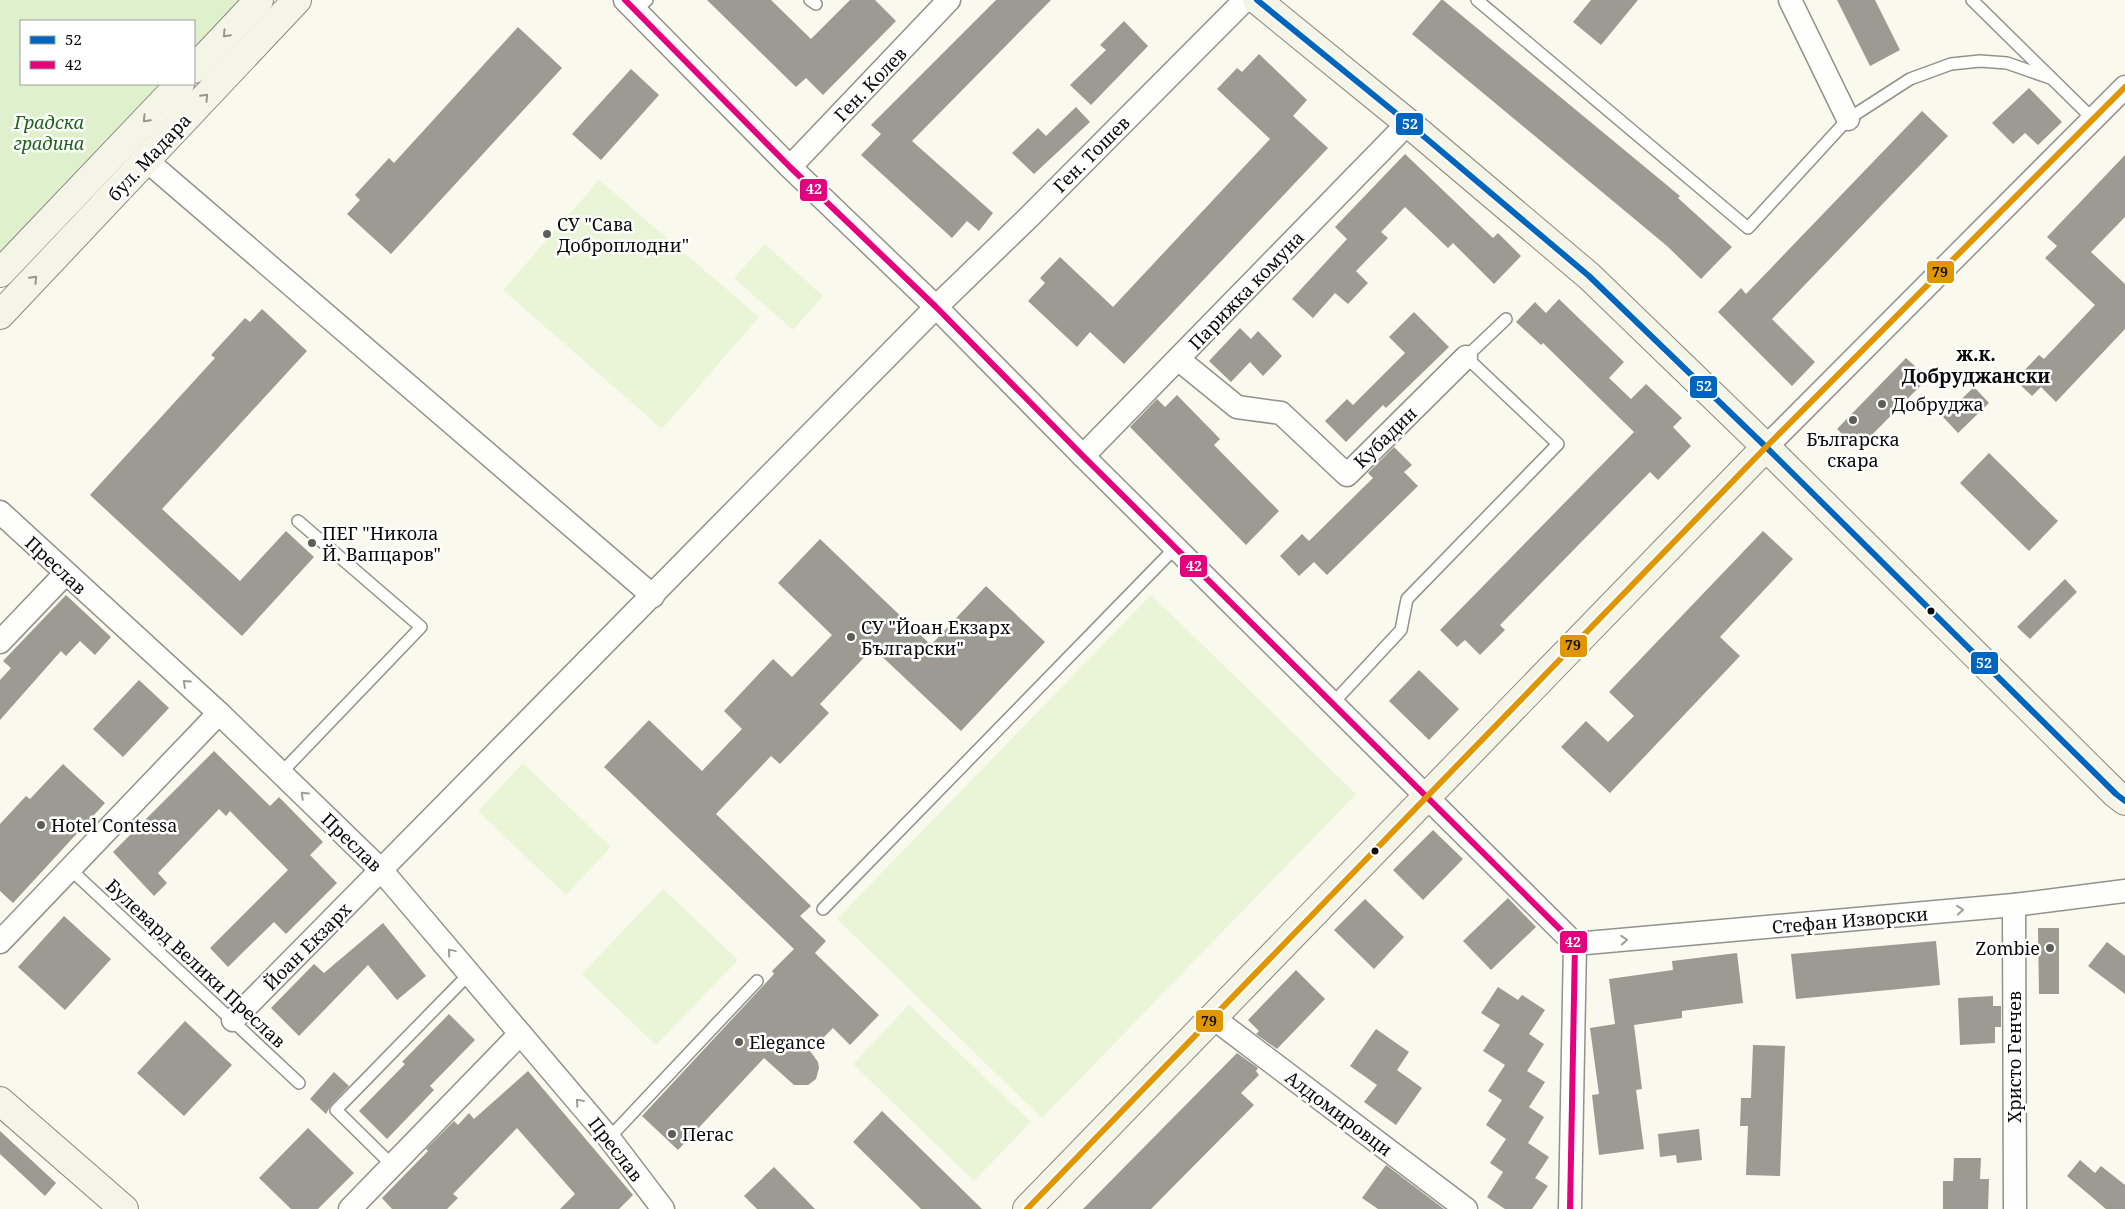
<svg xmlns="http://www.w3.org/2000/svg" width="2125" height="1209" viewBox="0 0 2125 1209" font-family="'Noto Serif',serif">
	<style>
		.green { fill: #def1cc }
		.pitch { fill: #e9f5d6 }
		.building { fill: #9c9a93 }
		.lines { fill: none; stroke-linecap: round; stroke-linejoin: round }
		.lane-casing { stroke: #92928c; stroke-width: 14 }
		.street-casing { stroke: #92928c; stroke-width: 25 }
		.secondary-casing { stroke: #898883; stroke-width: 30 }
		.lane { stroke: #fefefc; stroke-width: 11 }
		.street { stroke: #fefefc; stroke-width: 22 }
		.secondary { stroke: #f4f4e7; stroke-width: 28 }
		.bus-1-casing { stroke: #fff; stroke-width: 10 }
		.bus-2-casing { stroke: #fff; stroke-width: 10 }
		.bus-3-casing { stroke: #fff; stroke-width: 10 }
		.bus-1 { stroke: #0065bd; stroke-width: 6 }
		.bus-2 { stroke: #e5007d; stroke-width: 6 }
		.bus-3 { stroke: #df9601; stroke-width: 6 }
		.oneway { stroke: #96968f }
		.oneway2 { stroke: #9c9c9b }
		.poi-dot { fill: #5e5e59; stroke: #fff; stroke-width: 2 }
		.bus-dot { fill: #0a0a0a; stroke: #fff; stroke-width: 2 }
		.labels { text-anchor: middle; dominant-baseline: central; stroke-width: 5; stroke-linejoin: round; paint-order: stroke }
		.street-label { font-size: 18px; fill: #0a0a0a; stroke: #fff }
		.park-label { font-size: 18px; font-style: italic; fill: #1f6419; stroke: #fff }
		.poi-label { font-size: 18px; fill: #0a0a0a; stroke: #fff; text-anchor: start }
		.neighbourhood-label { font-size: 19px; font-weight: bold; fill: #0a0a0a; stroke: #fff }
		.line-badge { stroke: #fff; stroke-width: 2 }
		.badge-label { font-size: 14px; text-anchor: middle; font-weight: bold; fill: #fff }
		.pale-badge-label { font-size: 14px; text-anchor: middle; font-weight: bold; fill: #111 }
	</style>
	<rect width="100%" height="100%" fill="#faf9ed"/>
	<!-- green -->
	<path class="green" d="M0,0h243l-49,52v-31h-173v63h142l-163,171z"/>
	<!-- pitch -->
	<g class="pitch">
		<path d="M599,180l160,137 -97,112 -159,-139z"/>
		<path d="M765,244l58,52 -30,34 -59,-52z"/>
		<path d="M1151,595l205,199 -314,324 -205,-199z"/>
		<path d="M523,763l88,84 -45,48 -88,-84z"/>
		<path d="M663,889l75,71 -82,85 -74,-71z"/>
		<path d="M909,1005l122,117 -57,59 -121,-117z"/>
	</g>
	<!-- building -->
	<g class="building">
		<path d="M707,0h64l40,39 39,-39h25l21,21 -73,74 -17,-17 -10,9z"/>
		<path d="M996,0h55l-139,141 81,72 -14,18 -12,-10 -15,17 -91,-83 20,-21 -10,-9z"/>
		<path d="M1441,0h2l237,196 -2,2 54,49 -31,32 -34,-33 -255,-212z"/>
		<path d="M1591,0h47l-37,45 -28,-23z"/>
		<path d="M1837,0h38l25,50 -30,16z"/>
		<path d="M1124,21l24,25 -57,59 -21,-20 36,-35 -6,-5z"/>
		<path d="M518,27l44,41 -171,186 -44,-40 13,-14 -5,-5 34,-37 5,5z"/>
		<path d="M1259,54l48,46 -14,16 35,32 -204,216 -34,-32 -13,15 -49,-46 17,-18 -5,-5 20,-21 53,50 157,-168 -53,-50 20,-21 5,4z"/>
		<path d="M631,69l28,26 -58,65 -29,-26z"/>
		<path d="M2029,88l33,34 -24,23 -13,-12 -12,11 -21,-21z"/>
		<path d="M1076,107l14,15 -56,52 -22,-21 26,-25 8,8z"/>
		<path d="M1922,111l26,25 -176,183 43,43 -23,24 -74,-74 23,-24 5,6z"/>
		<path d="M1405,154l88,84 5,-5 23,23 -27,28 -41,-41 -5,5 -43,-41 -24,25 7,6 -32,33 12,12 -20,21 -13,-11 -22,25 -21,-19 55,-60 -12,-12z"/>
		<path d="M2125,155v62l-34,35 34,32v45l-69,73 -15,-15 -9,9 -17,-16 24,-25 5,4 51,-54 -50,-47 12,-12 -10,-9z"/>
		<path d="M1559,299l65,63 -15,16 22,21 15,-15 36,34 -9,9 18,19 -33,34 -8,-8 -150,153 5,5 -25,25 -15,-15 -8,7 -17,-17 194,-198 -91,-89 -2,2 -25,-23 19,-20 11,11z"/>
		<path d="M262,309l45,42 -145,158 78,72 46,-50 28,26 -72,79 -152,-141 125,-137 -4,-3 34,-37 5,4z"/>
		<path d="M1414,312l35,35 -63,61 -3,-3 -37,37 -21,-21 22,-22 6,6 52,-52 -16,-16z"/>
		<path d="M1240,328l11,11 7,-8 24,25 -19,20 -13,-14 -19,20 -22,-21z"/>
		<path d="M1906,358l22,20 -70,71 -21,-20z"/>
		<path d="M1974,387l15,16 -31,30 -15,-16z"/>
		<path d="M1177,395l43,44 -6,6 65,66 -33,34 -116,-118 27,-28 8,8z"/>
		<path d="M1394,447l18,18 -8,7 14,14 -91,89 -13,-13 -15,14 -19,-20 22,-22 7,7 64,-63 -5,-5z"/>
		<path d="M1989,453l69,68 -29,30 -69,-68z"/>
		<path d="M1763,531l30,28 -73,78 20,19 -130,137 -49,-46 25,-26 22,21 26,-26 -25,-24z"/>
		<path d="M820,539l111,106 55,-59 59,56 -84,89 -88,-83 -53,56 9,9 -49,51 -9,-8 -55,58 95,92 -11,10 26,25 -11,12 64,62 -29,30 -17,-17 -23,23 8,11 1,6 -3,11 -8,6h-14l-30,-27 -86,92 -36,-34 132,-142 -2,-3 22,-22 -190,-182 45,-47 53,51 40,-42 -18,-18 49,-52 19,18 40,-42 -54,-52z"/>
		<path d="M2065,579l12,13 -47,47 -13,-12z"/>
		<path d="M66,595l45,42 -16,18 -15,-14 -14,15 -5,-5 -61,69v-40l11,-12 -8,-7z"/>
		<path d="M1419,670l40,39 -30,31 -40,-39z"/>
		<path d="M139,680l30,28 -46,49 -30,-28z"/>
		<path d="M214,751l56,55 9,-9 44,45 -13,13 27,28 -51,51 -12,-12 -46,45 -18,-19 78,-78 -58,-59 -4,5 -7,-7 -61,64 9,10 -13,13 -41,-44z"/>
		<path d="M63,764l42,39 -92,100 -13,-12v-67l26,-28 4,3z"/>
		<path d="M1433,830l30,29 -40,41 -30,-30z"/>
		<path d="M1508,898l28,29 -45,43 -28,-29z"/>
		<path d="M1365,899l39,38 -30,32 -40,-39z"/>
		<path d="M64,916l47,43 -46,51 -47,-43z"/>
		<path d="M383,923l43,53 -29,24 -29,-35 -69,71 -28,-28 43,-44 10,9z"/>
		<path d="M2038,928h21v66h-20z"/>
		<path d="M1936,941l4,44 -144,14 -5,-45z"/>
		<path d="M2107,942l18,14v38l-37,-28z"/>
		<path d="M1737,953l6,50 -61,8v7l-48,7 8,64 -6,1 8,59 -45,6 -7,-60 7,-1 -9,-66 25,-4 -6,-45 64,-9 -1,-9z"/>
		<path d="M1296,970l29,29 -48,50 -21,-15 3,-3 -11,-11z"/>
		<path d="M1498,987l20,13 4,-5 23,15 -16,24 15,10 -17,27 18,11 -16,25 15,10 -16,26 21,14 -14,21 13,8 -16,23h-27l-18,-12 16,-25 -13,-9 16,-24 -20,-14 16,-25 -14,-9 17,-26 -22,-14 17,-26 -19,-12z"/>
		<path d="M1993,996v10h8v21h-6v16l-35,2 -2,-47z"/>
		<path d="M449,1014l26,26 -45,46 4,4 -47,49 -28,-28 46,-47 -3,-2z"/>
		<path d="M185,1021l47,44 -48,51 -47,-43z"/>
		<path d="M1376,1029l33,23 -12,18 25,18 -26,37 -32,-23 13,-17 -27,-19z"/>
		<path d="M1753,1045l32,1 -5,130 -34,-1 2,-49h-8l1,-28h10z"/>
		<path d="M1237,1053l21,15 -2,3 3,4 -18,18 13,12 -103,104h-68z"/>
		<path d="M528,1071l105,124 -14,14h-59l15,-15 -58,-66 -64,66 5,4 -11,11h-55l-10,-11 46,-47 -2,-2 28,-28 4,4 11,-12 5,6z"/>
		<path d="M334,1072l15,14 -18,19 -5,9 -16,-15z"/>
		<path d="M882,1111l100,98h-61l-68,-67z"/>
		<path d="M308,1128l46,45 -36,36h-27l-32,-31z"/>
		<path d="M1699,1129l3,31 -25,3 -1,-8 -16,2 -2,-23z"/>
		<path d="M0,1131l56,52 -11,13 -45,-42z"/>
		<path d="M1954,1158h27l-1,21h9l-1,30h-45v-28h10z"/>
		<path d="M2080,1160l15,13 6,-7 24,19v24h-19l-39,-33z"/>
		<path d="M1386,1165l58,44h-66l-16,-11z"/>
		<path d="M774,1167l41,42h-58l-13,-13z"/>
	</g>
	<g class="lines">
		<defs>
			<g id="lane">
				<path d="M810,0l6,4"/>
				<path d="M1477,0l271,228 100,-109 62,-40 41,-15 29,-3 27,2 43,15"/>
				<path d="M1972,0l121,119"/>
				<path d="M636,10l11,-10"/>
				<path d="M1333,703l68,-73 6,-31 151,-155 -92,-87 40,-38"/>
				<path d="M281,773l140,-146 -123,-106"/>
				<path d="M70,869l229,214"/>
				<path d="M823,909l352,-361"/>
				<path d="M609,1138l148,-157"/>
				<path d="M393,1166l-57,-56 133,-136"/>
			</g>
			<g id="street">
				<path d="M625,0l165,167 146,140 147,149 492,488 -5,265"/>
				<path d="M1790,0l58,119"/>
				<path d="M146,160l507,436"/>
				<path d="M790,167l159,-167"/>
				<path d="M1178,359l59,48 44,6 66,62 119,-118"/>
				<path d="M1766,447l359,-360"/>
				<path d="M1083,456l325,-333"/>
				<path d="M0,512l219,201 163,158 227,267 54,71"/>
				<path d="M0,642l65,-68"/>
				<path d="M2014,905l1,304"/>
				<path d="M0,942l219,-229"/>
				<path d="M1575,944l439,-39 111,-14"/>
				<path d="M1212,1017l254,192"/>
				<path d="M233,1020l703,-713 95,-92 214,-215"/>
				<path d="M350,1209l170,-175"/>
			</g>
			<g id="secondary">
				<path d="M1257,0l151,123 181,153 177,171 350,347 9,7"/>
				<path d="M194,69l65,-69"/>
				<path d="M0,273l180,-189"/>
				<path d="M0,315l297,-315"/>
				<path d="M0,1101l124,108"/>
				<path d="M1027,1209l739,-762"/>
			</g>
		</defs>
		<!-- lane casing -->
		<use href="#lane" class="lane-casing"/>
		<!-- street casing -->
		<use href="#street" class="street-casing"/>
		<!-- secondary casing -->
		<use href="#secondary" class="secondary-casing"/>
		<!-- lane -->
		<use href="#lane" class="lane"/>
		<!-- street -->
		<use href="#street" class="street"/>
		<!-- secondary -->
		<use href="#secondary" class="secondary"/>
		<defs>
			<path id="bus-1" d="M1257,0l151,123 181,153 177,171 350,347 9,7"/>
			<path id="bus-2" d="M625,0l165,167 146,140 147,149 492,488 -5,265"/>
			<path id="bus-3" d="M1027,1209l739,-762 359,-360"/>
		</defs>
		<!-- bus-1 casing -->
		<use href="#bus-1" class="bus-1-casing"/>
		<!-- bus-2 casing -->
		<use href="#bus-2" class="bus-2-casing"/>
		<!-- bus-3 casing -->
		<use href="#bus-3" class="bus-3-casing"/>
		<!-- bus-1 -->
		<use href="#bus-1" class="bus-1"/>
		<!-- bus-2 -->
		<use href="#bus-2" class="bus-2"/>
		<!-- bus-3 -->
		<use href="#bus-3" class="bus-3"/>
	</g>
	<!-- one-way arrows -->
	<defs><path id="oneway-chevron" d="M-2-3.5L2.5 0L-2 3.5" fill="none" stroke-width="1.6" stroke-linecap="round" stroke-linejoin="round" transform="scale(1.25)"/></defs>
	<g class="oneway">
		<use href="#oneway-chevron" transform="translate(226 34) rotate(134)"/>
		<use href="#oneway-chevron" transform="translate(205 97) rotate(-47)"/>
		<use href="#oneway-chevron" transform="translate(146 119) rotate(134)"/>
		<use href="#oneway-chevron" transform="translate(34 279) rotate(-47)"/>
	</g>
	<g class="oneway2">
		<use href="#oneway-chevron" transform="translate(186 683) rotate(-138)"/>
		<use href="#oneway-chevron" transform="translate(304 795) rotate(-136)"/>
		<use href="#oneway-chevron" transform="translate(1960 910) rotate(-5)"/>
		<use href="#oneway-chevron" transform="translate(1624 940) rotate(-5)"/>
		<use href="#oneway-chevron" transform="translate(451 952) rotate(-130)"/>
		<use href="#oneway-chevron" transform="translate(579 1102) rotate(-131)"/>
	</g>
	<!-- markers -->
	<g class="poi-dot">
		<circle cx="547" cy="234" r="5"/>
		<circle cx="1882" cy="404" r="5"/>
		<circle cx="1853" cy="420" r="5"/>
		<circle cx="312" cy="543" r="5"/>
		<circle cx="851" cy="637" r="5"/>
		<circle cx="41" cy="825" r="5"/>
		<circle cx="2050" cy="948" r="5"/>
		<circle cx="739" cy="1042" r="5"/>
		<circle cx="672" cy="1134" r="5"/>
	</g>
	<g class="bus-dot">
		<circle cx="1931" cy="611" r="4.5"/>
		<circle cx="1375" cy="851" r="4.5"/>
	</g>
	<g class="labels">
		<!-- street labels -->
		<g class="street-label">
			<text transform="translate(870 84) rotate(-46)">Ген. Колев</text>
			<text transform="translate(1091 154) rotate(-45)">Ген. Тошев</text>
			<text transform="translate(149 157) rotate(-47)">бул. Мадара</text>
			<text transform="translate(1246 290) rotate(-46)">Парижка комуна</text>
			<text transform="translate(1385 437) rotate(-44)">Кубадин</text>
			<text transform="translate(56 565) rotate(43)">Преслав</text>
			<text transform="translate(352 842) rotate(44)">Преслав</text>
			<text transform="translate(1850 920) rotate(-5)">Стефан Изворски</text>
			<text transform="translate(307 946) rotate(-45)">Йоан Екзарх</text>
			<text transform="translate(196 963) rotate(43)">Булевард Велики Преслав</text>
			<text transform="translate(2014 1057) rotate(-90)">Христо Генчев</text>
			<text transform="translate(1339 1113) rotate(37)">Алдомировци</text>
			<text transform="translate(616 1149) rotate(52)">Преслав</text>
		</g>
		<!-- park labels -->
		<g class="park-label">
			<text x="49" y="122">Градска<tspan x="49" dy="21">градина</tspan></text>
		</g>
		<!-- poi labels -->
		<g class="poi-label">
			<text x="557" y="224">СУ "Сава<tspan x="557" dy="21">Доброплодни"</tspan></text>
			<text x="1892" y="404">Добруджа</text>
			<text x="1853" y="439" text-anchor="middle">Българска<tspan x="1853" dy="21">скара</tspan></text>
			<text x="322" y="533">ПЕГ "Никола<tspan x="322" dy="21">Й. Вапцаров"</tspan></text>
			<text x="861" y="627">СУ "Йоан Екзарх<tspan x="861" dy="21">Български"</tspan></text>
			<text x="51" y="825">Hotel Contessa</text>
			<text x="2040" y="948" text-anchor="end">Zombie</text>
			<text x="749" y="1042">Elegance</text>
			<text x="682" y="1134">Пегас</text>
		</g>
		<!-- neighbourhood labels -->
		<g class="neighbourhood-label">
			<text x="1976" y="354">ж.к.<tspan x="1976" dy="22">Добруджански</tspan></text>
		</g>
	</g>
	<g class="line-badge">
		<rect x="1395" y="112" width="29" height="24" rx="5" fill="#0065bd"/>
		<rect x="799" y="178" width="29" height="24" rx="5" fill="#e5007d"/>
		<rect x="1926" y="260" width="29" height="24" rx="5" fill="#df9601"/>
		<rect x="1689" y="375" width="29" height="24" rx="5" fill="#0065bd"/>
		<rect x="1179" y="554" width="29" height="24" rx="5" fill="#e5007d"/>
		<rect x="1559" y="634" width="29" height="24" rx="5" fill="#df9601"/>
		<rect x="1970" y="651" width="29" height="24" rx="5" fill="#0065bd"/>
		<rect x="1559" y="930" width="29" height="24" rx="5" fill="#e5007d"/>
		<rect x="1195" y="1009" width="29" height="24" rx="5" fill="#df9601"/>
	</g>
	<g class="badge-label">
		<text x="1410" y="129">52</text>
		<text x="814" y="194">42</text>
		<text x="1704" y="391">52</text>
		<text x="1194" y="571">42</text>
		<text x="1984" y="668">52</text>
		<text x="1573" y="947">42</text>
	</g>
	<g class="pale-badge-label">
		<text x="1940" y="277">79</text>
		<text x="1573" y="650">79</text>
		<text x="1209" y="1026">79</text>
	</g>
	<!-- legend -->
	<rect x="20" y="20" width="175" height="65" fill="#ffffff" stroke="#9d9d9d"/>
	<rect x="30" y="36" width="25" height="8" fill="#0065bd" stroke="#9d9d9d"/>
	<text x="65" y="45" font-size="15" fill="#0a0a0a">52</text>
	<rect x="30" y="61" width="25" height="8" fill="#e5007d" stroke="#9d9d9d"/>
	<text x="65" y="70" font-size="15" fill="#0a0a0a">42</text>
</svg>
